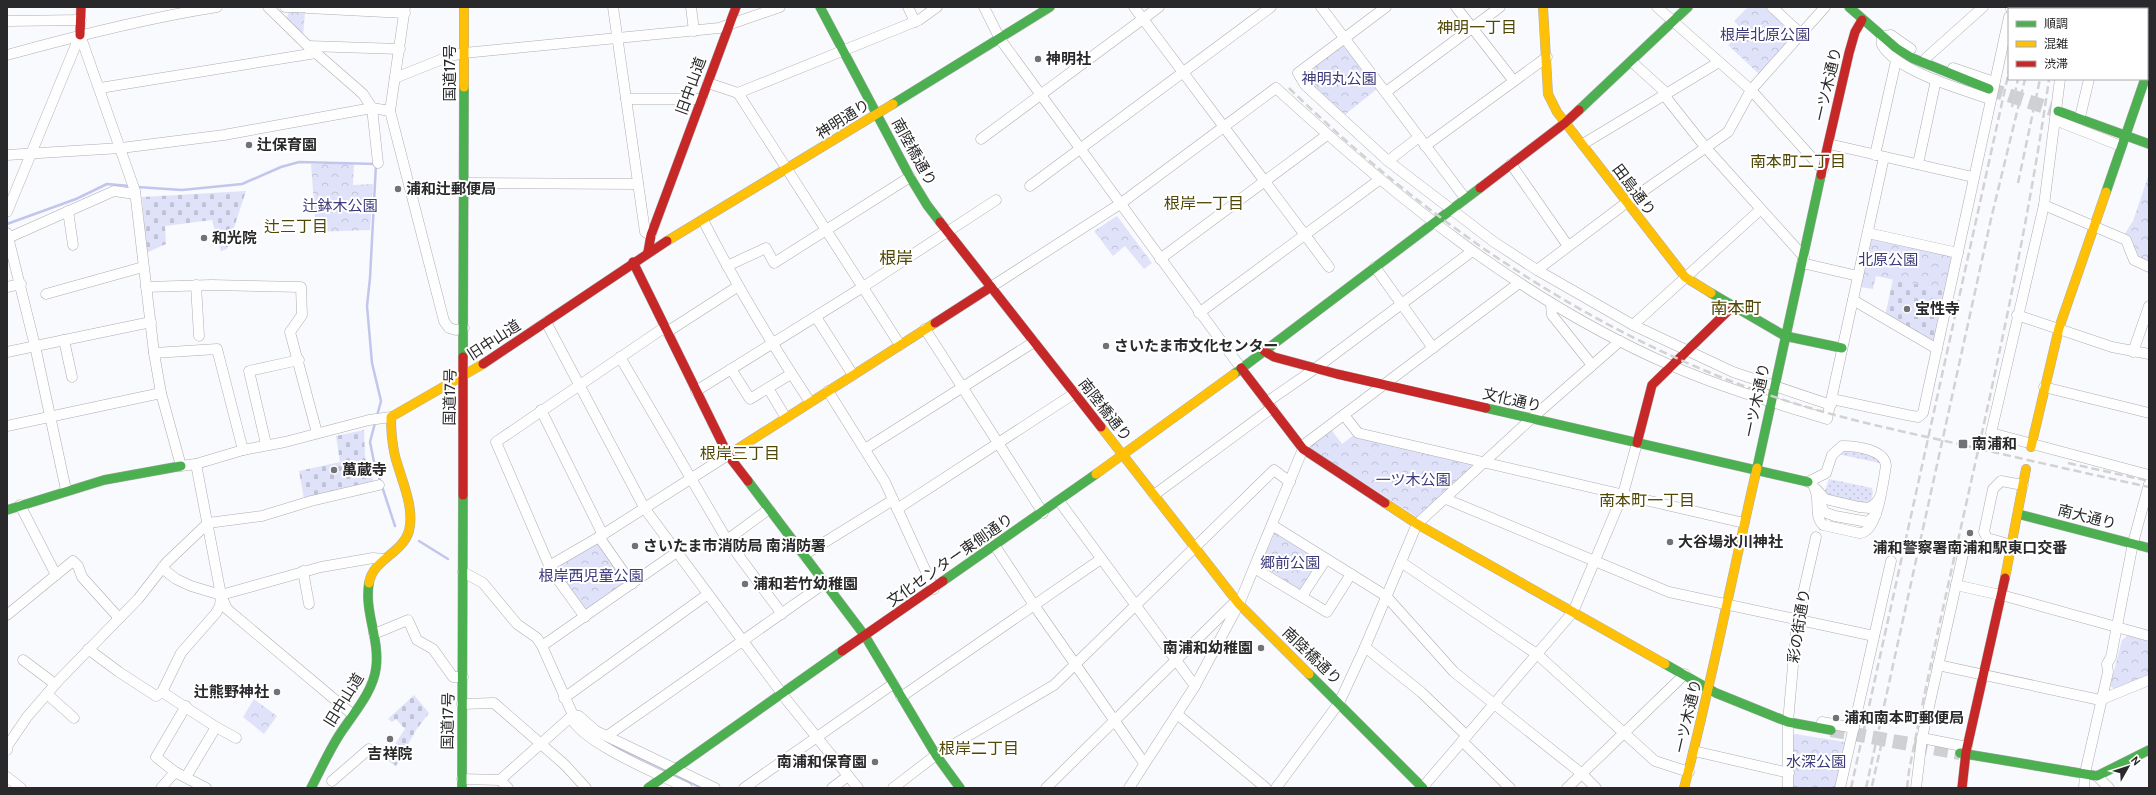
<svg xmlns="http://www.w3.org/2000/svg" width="2156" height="795" viewBox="0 0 2156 795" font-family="Cabin,'Noto Sans JP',sans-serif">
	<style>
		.grass { fill: url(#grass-dots) }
		.forest { fill: url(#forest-crowns) }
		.cemetery { fill: url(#cemetery-stones) }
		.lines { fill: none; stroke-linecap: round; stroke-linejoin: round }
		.stream { stroke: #c3c6ec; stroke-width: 2.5 }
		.secondary-tunnel { stroke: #cfd0d3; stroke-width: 14; stroke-dasharray: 14 7; stroke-linecap: butt }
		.street-casing { stroke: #aeaeb0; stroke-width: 11 }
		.fast-casing { stroke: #aeaeb0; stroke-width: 10 }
		.slow-casing { stroke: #aeaeb0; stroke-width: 10 }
		.jam-casing { stroke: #aeaeb0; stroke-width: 10 }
		.street { stroke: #fefeff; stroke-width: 10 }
		.fast { stroke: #4caf50; stroke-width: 9 }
		.slow { stroke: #ffc107; stroke-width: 9 }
		.jam { stroke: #c62828; stroke-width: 9 }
		.rail { stroke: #d2d2d3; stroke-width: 2.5; stroke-dasharray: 8 4; stroke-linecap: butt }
		.poi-dot { fill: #727274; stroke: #fff; stroke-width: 1.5 }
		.labels { text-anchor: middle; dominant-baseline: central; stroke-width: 4; stroke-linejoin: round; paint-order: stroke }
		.park-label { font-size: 15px; fill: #3c3a7a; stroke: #fff }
		.poi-label { font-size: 15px; font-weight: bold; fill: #29292b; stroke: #fff; text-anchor: start }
		.street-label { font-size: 15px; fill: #29292b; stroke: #fff }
		.neighbourhood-label { font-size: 16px; fill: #504806; stroke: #fff }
		.quarter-label { font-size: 17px; fill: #504806; stroke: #fff }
	</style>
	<defs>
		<pattern id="grass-dots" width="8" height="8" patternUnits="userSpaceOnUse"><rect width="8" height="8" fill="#e0e2fa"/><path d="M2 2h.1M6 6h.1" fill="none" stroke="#c0c2d6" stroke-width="1.8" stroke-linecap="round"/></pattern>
		<pattern id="forest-crowns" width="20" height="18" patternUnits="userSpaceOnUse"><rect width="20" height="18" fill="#e0e2fa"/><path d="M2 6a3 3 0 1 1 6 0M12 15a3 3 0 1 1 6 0" fill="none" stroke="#c0c2d6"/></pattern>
		<pattern id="cemetery-stones" width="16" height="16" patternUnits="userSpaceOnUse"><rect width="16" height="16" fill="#e0e2fa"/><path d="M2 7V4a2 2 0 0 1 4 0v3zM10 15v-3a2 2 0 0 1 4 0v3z" fill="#c0c2d6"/></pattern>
	</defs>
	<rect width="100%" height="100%" fill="#f9fafd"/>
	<!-- grass -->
	<g class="grass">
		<path d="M1847,449l26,6 7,8 -43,-9z"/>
		<path d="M1829,479l43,9 1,5 -2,7 -7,4 -36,-9 -3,-4z"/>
	</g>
	<!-- forest -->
	<g class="forest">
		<path d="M1748,7h20l26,24 1,4 -36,39 -31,-29 15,-14 -9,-10z"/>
		<path d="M289,12l16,1 -2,22 -17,-16z"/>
		<path d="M1342,45l3,1 32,43 -35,28 -38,-40v-4z"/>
		<path d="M311,164h43l-1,21 20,-1 -3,46 -54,2z"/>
		<path d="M2149,174v90l-13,-6 -12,-23 9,-14z"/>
		<path d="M1117,216l35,47 -8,6 -19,-23 -12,10 -19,-25z"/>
		<path d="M1871,238l82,19 -7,34 -70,-15 -3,13 -13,-2z"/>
		<path d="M1330,428l12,16 13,-10 117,29 2,3 -57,51 -107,-69 -1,-4z"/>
		<path d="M1275,532l46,28 -20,31 -40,-26z"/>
		<path d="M595,543l4,1 27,38 -41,29 -28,-40 -1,-4z"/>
		<path d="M2128,635l21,6v36l-32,14 -7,-5 12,-46z"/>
		<path d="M254,699l23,17 -13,18 -21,-17z"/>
		<path d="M1795,734l50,8 -10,46h-43v-52z"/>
	</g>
	<!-- cemetery -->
	<g class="cemetery">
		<path d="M246,191l-19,58 -6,2 -9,-31 -47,6 1,18 -20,9 -4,-56z"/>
		<path d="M1893,279l53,12 -11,51 -3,1 -47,-27z"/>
		<path d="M364,430l1,27 9,25 -70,17 -5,-28 41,-9 -4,-26z"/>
		<path d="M414,695l15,18 -13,17 -20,36 -11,-7 20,-30 -9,-10 -4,3 -4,-3z"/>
	</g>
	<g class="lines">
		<!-- stream -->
		<g class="stream">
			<path d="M137,187l45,3 60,-6 39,-17 18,-5 77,2 -6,114 -3,28 5,57 9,38 -4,15"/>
			<path d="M7,224l69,-25 31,-15 23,2"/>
			<path d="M375,423l-5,19 4,20 21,64"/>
			<path d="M419,541l29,18"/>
			<path d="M613,745l52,25"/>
			<path d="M675,775l26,13"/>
		</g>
		<!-- secondary-tunnel -->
		<g class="secondary-tunnel">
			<path d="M1989,89l69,22"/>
			<path d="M1831,730l129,23"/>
		</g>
		<defs>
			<g id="street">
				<path d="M268,7l40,39 55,48 9,14 6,55"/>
				<path d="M285,7h22"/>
				<path d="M405,7l-15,104 54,210 5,7 7,2 8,-2"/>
				<path d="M613,7l32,225 6,3"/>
				<path d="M691,7l3,24"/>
				<path d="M908,7l7,15"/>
				<path d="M984,7l16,32 241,329"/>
				<path d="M1134,7l195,260"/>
				<path d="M1321,7l144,191"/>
				<path d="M1386,7l-88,66 7,12 83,76 106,81 43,28 96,55 100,47 98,33"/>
				<path d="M1456,7l57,73"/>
				<path d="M1657,7l94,83 72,80"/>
				<path d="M1772,7l28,26"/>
				<path d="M307,8l98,5"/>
				<path d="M2011,9v-2"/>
				<path d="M2071,9l1,-2"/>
				<path d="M2105,9v-2"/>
				<path d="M7,21l74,-1"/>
				<path d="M80,35l55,156 19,162 7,40 20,73 15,-2 47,-14 42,-8 84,-22 22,-3"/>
				<path d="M308,46l92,3"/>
				<path d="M1911,49l-20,-14 -9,1v9c16,27 79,44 108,54"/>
				<path d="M7,55c69,-19 139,-37 210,-48"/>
				<path d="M1926,58l57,-51"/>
				<path d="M1632,62l31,28 5,10 38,48 98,109"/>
				<path d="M1953,68l41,14"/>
				<path d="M2149,68v1"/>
				<path d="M395,78l55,-22 14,-3 255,-25 61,-21"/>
				<path d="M2060,79l-16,126 -53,228 158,42"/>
				<path d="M708,83l30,10 162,252"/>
				<path d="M100,88l216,-35"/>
				<path d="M1386,92l114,-85"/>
				<path d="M738,93l181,-73 18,-13"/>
				<path d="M626,99h76"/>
				<path d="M2081,113l8,-34"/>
				<path d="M2055,120l66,26"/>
				<path d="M981,139l178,-132"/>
				<path d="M1583,144l136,-82"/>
				<path d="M1829,144l144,33"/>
				<path d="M1425,146l122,-89"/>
				<path d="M7,155l114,-7 103,-13 148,-27 18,3"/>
				<path d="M1875,155l21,-94"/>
				<path d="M1388,161l31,-24"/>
				<path d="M1511,164l57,82"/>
				<path d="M1918,164l18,-84"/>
				<path d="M463,183l175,1"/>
				<path d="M1030,186l241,-179"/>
				<path d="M2044,205l82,35 8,20 15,7"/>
				<path d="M68,211l5,34"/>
				<path d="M7,212l73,-177"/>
				<path d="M703,220c32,63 68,123 107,182"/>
				<path d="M7,233l28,113 31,144"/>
				<path d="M1868,233l90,20"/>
				<path d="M8,238l106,-47 21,3"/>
				<path d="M1160,259l167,-124"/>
				<path d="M1802,263l56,13"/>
				<path d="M727,266l39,-18 8,15 136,-86"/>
				<path d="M1375,267l58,81"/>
				<path d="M1537,270l89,-67 102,-71 23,-42 74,-83"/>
				<path d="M196,285l3,51"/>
				<path d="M7,287l14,-3"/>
				<path d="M146,287l65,-2 90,2 1,28 -12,17 27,101"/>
				<path d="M991,287l129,-83 156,-116c119,109 245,212 394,277 50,22 105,38 157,54l57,-262"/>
				<path d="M46,294l97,-27"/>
				<path d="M1853,300l84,49"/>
				<path d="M1551,305l1,10 40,50"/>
				<path d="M1199,313l180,-133"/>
				<path d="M2017,315l95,32 37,7"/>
				<path d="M816,317l37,58"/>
				<path d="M546,322l99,187 144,194 69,85"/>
				<path d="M1633,325l127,-115"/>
				<path d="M925,329l118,184"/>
				<path d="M667,332l70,-45"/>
				<path d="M64,340l8,37"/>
				<path d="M7,352l144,-30"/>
				<path d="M2133,352l16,-46"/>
				<path d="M154,353l63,-4 26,101"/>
				<path d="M620,357l107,183 55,74"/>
				<path d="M731,369l19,30 41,-25"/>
				<path d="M2044,387l105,26"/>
				<path d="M768,388l18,30"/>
				<path d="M696,391l167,-104 133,-87"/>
				<path d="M828,391l57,91 49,107"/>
				<path d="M1832,399l75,16 11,2 5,-4 86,-396"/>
				<path d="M1267,402l49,-34 155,-116"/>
				<path d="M541,410l62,125"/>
				<path d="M1344,415l14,18 386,90"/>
				<path d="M7,426l154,-33"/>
				<path d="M266,444l-17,-73 50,-11"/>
				<path d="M865,449l169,-107"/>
				<path d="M1808,482l18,-9 6,-18 10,-9c13,0 43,3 44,20 -3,15 -8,68 -27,67l-36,-8c-10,-10 -2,-26 -9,-38"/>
				<path d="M1816,489l9,10 34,8 10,1 7,-5 4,-6"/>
				<path d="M1154,495l118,-87"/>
				<path d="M1446,499l223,93 205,44"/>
				<path d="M1819,500l5,12 11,4 33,6 8,-8"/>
				<path d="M1059,501l136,185"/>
				<path d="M20,505l36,70"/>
				<path d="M897,509l178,-116"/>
				<path d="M1272,525l114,71 68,76 127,101 15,15"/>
				<path d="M599,537l33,47"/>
				<path d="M727,540l42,-31"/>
				<path d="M2012,545l-25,-7 -3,-6 9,-43 8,-8 22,4"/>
				<path d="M995,546l39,59 110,158"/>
				<path d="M804,555l89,-55"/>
				<path d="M1401,562l137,93 117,106 34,11"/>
				<path d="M549,566l50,-29 129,-82"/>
				<path d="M162,568l14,11 15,7 30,9 100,-28 52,-9 10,1"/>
				<path d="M1254,568l73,44 24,-38"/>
				<path d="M303,571l6,33"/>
				<path d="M463,572l20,11 34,41 20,14 5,8 31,69"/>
				<path d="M1956,585l49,11 144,40"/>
				<path d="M221,595l6,14 125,105"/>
				<path d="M1302,596l24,-37"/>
				<path d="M7,615l66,-54 5,5 4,11 37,41"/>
				<path d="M585,617l-34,-47 -55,-128 169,-115"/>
				<path d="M374,634l34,-14 9,20 16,9 20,28h10"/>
				<path d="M542,646l135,-94"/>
				<path d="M1365,647l56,45 46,44"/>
				<path d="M88,649l31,23 37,24 6,-4 19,-39 35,-40 4,-7 1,-11 -25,-131"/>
				<path d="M23,660l32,24"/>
				<path d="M1938,665l162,35 49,-20"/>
				<path d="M162,692l54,35 20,11"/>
				<path d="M47,694l27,24"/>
				<path d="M901,697l200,-138"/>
				<path d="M564,698l144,-104"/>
				<path d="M462,704l32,-1 71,62 21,23"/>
				<path d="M186,706l-30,51 19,15 31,16"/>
				<path d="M1177,714l89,74"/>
				<path d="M571,717c9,25 90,58 116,71"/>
				<path d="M1822,722l32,6"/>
				<path d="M607,736l218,-153"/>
				<path d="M1922,738l45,9"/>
				<path d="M1462,741l48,47"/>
				<path d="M7,750l1,-5 19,-28 31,-36 80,-82 29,-37 41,-39 54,-7 49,-15 68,-16"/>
				<path d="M1694,751l95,22"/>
				<path d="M2097,776l12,12"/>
				<path d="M7,777l14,11"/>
				<path d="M186,777l30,-50"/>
				<path d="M462,779l38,1 73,-65 6,1 17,15 119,57"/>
				<path d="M500,780l8,8"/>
				<path d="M332,781l37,-32"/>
				<path d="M161,788l14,-16"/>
				<path d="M744,788l149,-104"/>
				<path d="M832,788l16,-12"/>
				<path d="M893,788l43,-33 118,-70 220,-215 16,12"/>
				<path d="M1046,788l190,-187"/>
				<path d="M1129,788l66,-102 44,-82 66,-160 214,-161"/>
				<path d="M1276,788l63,-85 26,-56 52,-123 115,-106 88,-77"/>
				<path d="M1422,788l151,-176 50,-118 14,-51"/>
				<path d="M1567,788l118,-114"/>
				<path d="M1788,788v-66l9,-102 19,-83"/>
				<path d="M1840,788l51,-227"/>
				<path d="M1916,788l6,-50 43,-193"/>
				<path d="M2084,788l1,-15 23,-101 -1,-8 4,-7 22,-114 16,-59"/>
			</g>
			<g id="fast">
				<path d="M820,7l90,170 17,28 13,17"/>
				<path d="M1849,7l47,41 16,10 77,31"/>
				<path d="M893,104l157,-97"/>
				<path d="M1579,110l109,-103"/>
				<path d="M2058,111l91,33"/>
				<path d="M2106,192l39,-113"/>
				<path d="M1711,293l74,43 57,12"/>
				<path d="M463,357l1,-270"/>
				<path d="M1234,374l246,-186"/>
				<path d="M1486,408l322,74"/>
				<path d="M1757,468l64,-293"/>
				<path d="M748,481l117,155 71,119 24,33"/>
				<path d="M7,510l97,-30 77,-14"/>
				<path d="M2018,514l131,34"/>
				<path d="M943,581l153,-107"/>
				<path d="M1665,664l51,29 72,29 43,8"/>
				<path d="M1309,674l114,114"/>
				<path d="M1960,753l137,23 52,-26"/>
				<path d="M311,788c9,-17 17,-35 27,-51 13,-21 35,-44 38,-69 4,-29 -12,-56 -7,-85"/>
				<path d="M462,788l1,-293"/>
				<path d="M648,788l194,-137"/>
			</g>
			<g id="slow">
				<path d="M1543,7l5,87 9,18 128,165 26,16"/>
				<path d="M464,87v-80"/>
				<path d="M667,241l226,-137"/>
				<path d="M1101,427l138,177 70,70"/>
				<path d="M2031,447l28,-119 47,-136"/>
				<path d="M728,455l207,-132"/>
				<path d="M1096,474l138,-100"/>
				<path d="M1385,503l32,21 248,140"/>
				<path d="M2005,578l21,-109"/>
				<path d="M369,583c4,-24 33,-29 40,-52 6,-24 -8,-52 -14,-75 -3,-13 -4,-25 -4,-39l92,-53"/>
				<path d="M1684,788c28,-106 48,-213 73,-320"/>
			</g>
			<g id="jam">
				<path d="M80,35l1,-28"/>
				<path d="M1821,175l28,-122 6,-21 7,-12"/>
				<path d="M1480,188l85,-65 14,-13"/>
				<path d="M940,222l161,205"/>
				<path d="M648,252l3,-17 85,-228"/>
				<path d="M633,262l95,193 20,26"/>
				<path d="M935,323l56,-36"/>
				<path d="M1264,351l10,6 63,17 149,34"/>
				<path d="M483,364l184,-123"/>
				<path d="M1241,368l62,81 82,54"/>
				<path d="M1637,443l15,-58 80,-78"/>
				<path d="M463,495v-138"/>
				<path d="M842,651l101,-70"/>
				<path d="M1962,788l4,-36 39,-174"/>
			</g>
		</defs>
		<!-- street casing -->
		<use href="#street" class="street-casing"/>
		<!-- fast casing -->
		<use href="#fast" class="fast-casing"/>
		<!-- slow casing -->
		<use href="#slow" class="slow-casing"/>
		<!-- jam casing -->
		<use href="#jam" class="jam-casing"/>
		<!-- street -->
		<use href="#street" class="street"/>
		<!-- fast -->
		<use href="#fast" class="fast"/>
		<!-- slow -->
		<use href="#slow" class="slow"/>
		<!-- jam -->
		<use href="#jam" class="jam"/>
		<!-- rail -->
		<g class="rail">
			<path d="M2023,9v-2"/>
			<path d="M2033,9v-2"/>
			<path d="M2044,9v-2"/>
			<path d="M2052,9l1,-2"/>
			<path d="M2061,9v-2"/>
			<path d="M1289,88c132,128 287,236 460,300 62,23 127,38 192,52 69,16 139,32 208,47"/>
			<path d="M2012,107l6,-28"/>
			<path d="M2018,183l22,-104"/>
			<path d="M2068,463l81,18"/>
			<path d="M1872,786l11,-49"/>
			<path d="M1851,788l158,-717"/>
			<path d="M1866,788l125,-569 34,-140"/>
			<path d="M1907,788l2,-17c45,-231 107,-459 140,-692"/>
		</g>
	</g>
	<!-- markers -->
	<g class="poi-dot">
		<circle cx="1038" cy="59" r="4"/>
		<circle cx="249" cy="145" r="4"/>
		<circle cx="398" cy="189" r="4"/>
		<circle cx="204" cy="238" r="4"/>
		<circle cx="1907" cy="309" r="4"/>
		<circle cx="1106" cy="346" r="4"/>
		<rect x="1958" y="439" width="10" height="10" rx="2"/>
		<circle cx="334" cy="470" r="4"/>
		<circle cx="1970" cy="533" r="4"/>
		<circle cx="1670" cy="542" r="4"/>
		<circle cx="635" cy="546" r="4"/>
		<circle cx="745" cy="584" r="4"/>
		<circle cx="1261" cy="648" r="4"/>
		<circle cx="277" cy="692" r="4"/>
		<circle cx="1836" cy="718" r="4"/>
		<circle cx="390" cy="739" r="4"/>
		<circle cx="875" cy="762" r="4"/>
	</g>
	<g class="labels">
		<!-- park labels -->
		<g class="park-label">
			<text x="1765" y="35">根岸北原公園</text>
			<text x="1339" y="79">神明丸公園</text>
			<text x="340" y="206">辻鉢木公園</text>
			<text x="1888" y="260">北原公園</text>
			<text x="1413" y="480">一ツ木公園</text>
			<text x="1290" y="563">郷前公園</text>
			<text x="591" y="576">根岸西児童公園</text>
			<text x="1816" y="762">水深公園</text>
		</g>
		<!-- poi labels -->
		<g class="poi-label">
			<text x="1046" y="59">神明社</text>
			<text x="257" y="145">辻保育園</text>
			<text x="406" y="189">浦和辻郵便局</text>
			<text x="212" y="238">和光院</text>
			<text x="1915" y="309">宝性寺</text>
			<text x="1114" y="346">さいたま市文化センター</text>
			<text x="1972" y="444">南浦和</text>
			<text x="342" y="470">萬蔵寺</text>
			<text x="1678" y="542">大谷場氷川神社</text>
			<text x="643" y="546">さいたま市消防局 南消防署</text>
			<text x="1970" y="548" text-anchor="middle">浦和警察署南浦和駅東口交番</text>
			<text x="753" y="584">浦和若竹幼稚園</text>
			<text x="1253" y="648" text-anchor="end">南浦和幼稚園</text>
			<text x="269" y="692" text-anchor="end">辻熊野神社</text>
			<text x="1844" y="718">浦和南本町郵便局</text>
			<text x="390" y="754" text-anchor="middle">吉祥院</text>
			<text x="867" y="762" text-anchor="end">南浦和保育園</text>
		</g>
		<!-- street labels -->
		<g class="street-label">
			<text transform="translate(450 73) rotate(-90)">国道17号</text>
			<text transform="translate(1828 84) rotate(-77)">一ツ木通り</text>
			<text transform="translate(691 86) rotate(-70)">旧中山道</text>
			<text transform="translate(843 119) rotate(-32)">神明通り</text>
			<text transform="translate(914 152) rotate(61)">南陸橋通り</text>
			<text transform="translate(1634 190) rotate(53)">田島通り</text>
			<text transform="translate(494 340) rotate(-33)">旧中山道</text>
			<text transform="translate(450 397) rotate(-89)">国道17号</text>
			<text transform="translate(1512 400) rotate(13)">文化通り</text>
			<text transform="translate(1757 400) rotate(-78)">一ツ木通り</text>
			<text transform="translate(1105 410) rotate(52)">南陸橋通り</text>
			<text transform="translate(2087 517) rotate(14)">南大通り</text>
			<text transform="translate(950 560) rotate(-35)">文化センター東側通り</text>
			<text transform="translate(1799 626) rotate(-81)">彩の街通り</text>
			<text transform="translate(1312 656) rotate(44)">南陸橋通り</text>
			<text transform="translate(344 700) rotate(-58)">旧中山道</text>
			<text transform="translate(1688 716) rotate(-77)">一ツ木通り</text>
			<text transform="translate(448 721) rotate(-89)">国道17号</text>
		</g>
		<!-- neighbourhood labels -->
		<g class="neighbourhood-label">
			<text x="1477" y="27">神明一丁目</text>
			<text x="1798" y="161">南本町二丁目</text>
			<text x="1204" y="203">根岸一丁目</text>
			<text x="296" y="226">辻三丁目</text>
			<text x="740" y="453">根岸三丁目</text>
			<text x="1647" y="500">南本町一丁目</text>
			<text x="979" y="748">根岸二丁目</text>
		</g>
		<!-- quarter labels -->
		<g class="quarter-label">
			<text x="896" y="258">根岸</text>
			<text x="1736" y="308">南本町</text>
		</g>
	</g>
	<!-- border -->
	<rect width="2156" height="795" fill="none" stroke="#29292b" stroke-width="16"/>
	<!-- legend -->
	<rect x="2008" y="8" width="140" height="72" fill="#ffffff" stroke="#a9a9aa"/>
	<rect x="2016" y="21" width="20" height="6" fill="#4caf50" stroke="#a9a9aa"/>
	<text x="2044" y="28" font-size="12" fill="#29292b">順調</text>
	<rect x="2016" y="41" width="20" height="6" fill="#ffc107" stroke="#a9a9aa"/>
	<text x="2044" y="48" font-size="12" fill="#29292b">混雑</text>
	<rect x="2016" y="61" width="20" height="6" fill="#c62828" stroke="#a9a9aa"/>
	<text x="2044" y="68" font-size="12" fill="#29292b">渋滞</text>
	<!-- north arrow -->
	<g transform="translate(2128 767) rotate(51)" stroke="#ffffff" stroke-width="3" paint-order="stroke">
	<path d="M0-3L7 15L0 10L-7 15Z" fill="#29292b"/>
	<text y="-6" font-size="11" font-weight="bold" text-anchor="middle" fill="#29292b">N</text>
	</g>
</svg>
